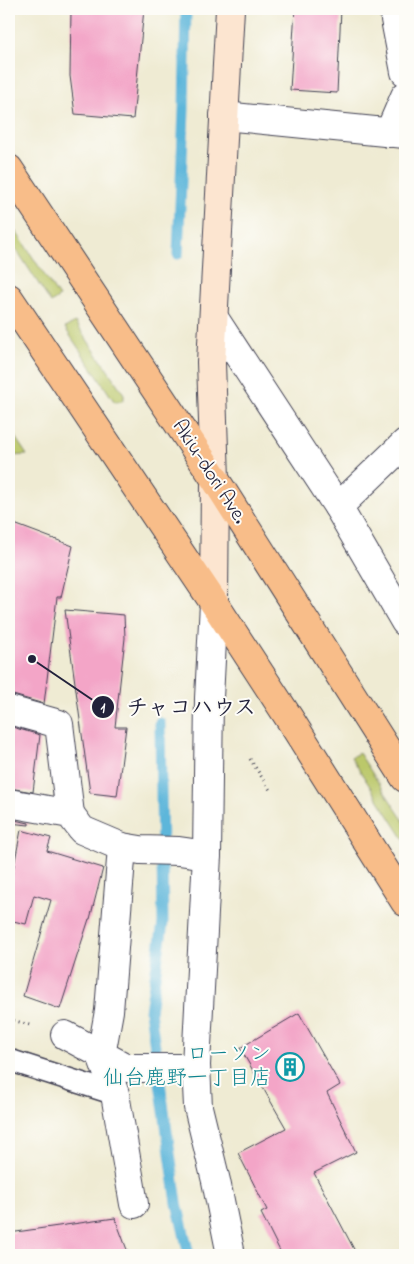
<svg xmlns="http://www.w3.org/2000/svg" width="414" height="1264" viewBox="0 0 414 1264" font-family="'Indie Flower','Klee One',sans-serif">
	<style>
		.green { fill: #bbc86a; stroke: #6e7552 }
		.lines { fill: none; stroke-linecap: round; stroke-linejoin: round }
		.stream { stroke: #5db6da; stroke-width: 11 }
		.building { fill: #f3a5c7 }
		.lane-casing { stroke: #414052; stroke-width: 24 }
		.street-casing { stroke: #414052; stroke-width: 30 }
		.secondary-casing { stroke: #414052; stroke-width: 30 }
		.highway-casing { stroke: #414052; stroke-width: 30 }
		.path { stroke: #414052; stroke-width: 3; stroke-dasharray: 1 4; stroke-linecap: butt }
		.lane { stroke: #fff; stroke-width: 21 }
		.street { stroke: #fff; stroke-width: 28 }
		.secondary { stroke: #fce5d0; stroke-width: 28 }
		.highway { stroke: #f8bd89; stroke-width: 28 }
		.labels { text-anchor: middle; dominant-baseline: central; stroke-width: 4; stroke-linejoin: round; paint-order: stroke }
		.street-label { font-size: 21px; fill: #22223b; stroke: #fdfcf7 }
		.culture-label { font-size: 21px; fill: #0d838f; stroke: #fdfcf7; text-anchor: end }
		.leader { fill: none; stroke: #22223b; stroke-width: 2 }
		.callout-dot { fill: #22223b; stroke: #fdfcf7; stroke-width: 2 }
		.mark-label { font-size: 15px; text-anchor: middle; font-weight: bold; fill: #fff }
		.callout-label { font-size: 22px; text-anchor: middle; font-weight: bold; fill: #22223b; stroke: #fdfcf7; stroke-width: 4; stroke-linejoin: round; paint-order: stroke }
	</style>
	<rect width="100%" height="100%" fill="#fdfcf7"/>
	<filter id="ink" filterUnits="userSpaceOnUse"><feTurbulence type="fractalNoise" baseFrequency=".02" numOctaves="2"/><feDisplacementMap in="SourceGraphic" scale="10" xChannelSelector="R" yChannelSelector="G"/><feConvolveMatrix kernelMatrix="1 2 1 2 8 2 1 2 1" color-interpolation-filters="sRGB"/></filter>
	<filter id="wash" filterUnits="userSpaceOnUse"><feTurbulence type="fractalNoise" baseFrequency=".0096" numOctaves="4" result="noise"/><feDisplacementMap in="SourceGraphic" scale="20" xChannelSelector="R" yChannelSelector="G"/><feGaussianBlur stdDeviation="1.12" result="paint"/><feColorMatrix in="noise" values="0 0 0 0 0 0 0 0 0 0 0 0 0 0 0 0 0 1.4 0 .05"/><feComposite in="paint" operator="in"/></filter>
	<g filter="url(#wash)">
		<rect width="100%" height="100%" fill="#efebd3"/>
		<!-- green -->
		<g class="green">
			<path d="M9,221l50,76 -8,6 -42,-65z"/>
			<path d="M75,322l49,72v4l-2,3 -6,1 -2,-1 -49,-73z"/>
			<path d="M9,428l18,27 -18,1z"/>
			<path d="M359,753l46,70v18l-54,-84z"/>
		</g>
		<g class="lines">
			<!-- stream -->
			<g class="stream">
				<path d="M178,254l6,-144 2,-101"/>
				<path d="M160,723l3,200 -13,88 27,192 12,52"/>
			</g>
		</g>
		<g id="blocks">
			<!-- building -->
			<g class="building">
				<path d="M71,9h73l-11,110 -58,-5 -5,-38z"/>
				<path d="M295,9h46l-4,84 -47,-3z"/>
				<path d="M9,522l64,24 -12,51h-4l-13,107 -31,-9h-4z"/>
				<path d="M65,610l59,5 1,23 -10,89h11l-9,69 -27,-3z"/>
				<path d="M12,727l28,8 -7,57 -24,-4v-42z"/>
				<path d="M9,819l20,4v2l-20,-2z"/>
				<path d="M21,830l30,8 -4,13 56,17 -13,51h-1l-29,90 -37,-13 28,-96 -17,-5 -8,29 -17,-4v-29z"/>
				<path d="M299,1013l41,72 -13,8 29,59 -42,21 43,82h-75l-21,-42 6,-3 -29,-57 48,-25 -46,-80z"/>
				<path d="M115,1218l14,37h-120v-22z"/>
			</g>
		</g>
	</g>
	<g filter="url(#ink)">
		<use href="#blocks" fill-opacity="0" stroke="#414052" stroke-width="1"/>
		<g class="lines">
			<defs>
				<path id="lane" d="M9,1060l106,34"/>
				<g id="street">
					<path d="M393,9l12,63"/>
					<path d="M224,116l181,18"/>
					<path d="M389,133l16,-37"/>
					<path d="M214,318l124,189 67,115"/>
					<path d="M338,507l67,-64"/>
					<path d="M214,603l-5,95 -2,157 -11,210 2,42 18,74 15,74"/>
					<path d="M9,710l50,14 11,90"/>
					<path d="M9,803l61,11 12,16 40,17 18,3 39,1 28,4"/>
					<path d="M122,847l-13,164 -8,44 14,39 19,110"/>
					<path d="M65,1035l62,33h59l10,-3"/>
				</g>
				<path id="secondary" d="M214,603l1,-124 -4,-117 19,-353"/>
				<g id="highway">
					<path d="M9,169l206,310 190,299"/>
					<path d="M9,298l205,305 75,115 116,184"/>
				</g>
			</defs>
			<!-- lane casing -->
			<use href="#lane" class="lane-casing"/>
			<!-- street casing -->
			<use href="#street" class="street-casing"/>
			<!-- secondary casing -->
			<use href="#secondary" class="secondary-casing"/>
			<!-- highway casing -->
			<use href="#highway" class="highway-casing"/>
			<!-- path -->
			<g class="path">
				<path d="M250,759l20,31"/>
				<path d="M9,1019l24,7"/>
			</g>
			<!-- lane -->
			<use href="#lane" class="lane"/>
			<!-- street -->
			<use href="#street" class="street"/>
			<!-- secondary -->
			<use href="#secondary" class="secondary"/>
			<!-- highway -->
			<use href="#highway" class="highway"/>
		</g>
	</g>
	<!-- icons -->
	<defs>
		<symbol id="building-ring" viewBox="-11 -11 22 22"><circle r="9.5" fill="#fdfcf7" stroke="#0f9aa8" stroke-width="1.5"/><path d="M-4-6H4V6H1V3H-1V6H-4ZM-2.5-4.3h1.7v1.8h-1.7ZM.8-4.3h1.7v1.8H.8ZM-2.5-1h1.7V.8h-1.7ZM.8-1h1.7V.8H.8Z" fill="#0f9aa8"/></symbol>
	</defs>
	<g fill-rule="evenodd">
		<use href="#building-ring" x="274" y="1051" width="32" height="32"/>
	</g>
	<g class="labels">
		<!-- street labels -->
		<g class="street-label">
			<text transform="translate(209 472) rotate(57)">Akiu-dori Ave.</text>
		</g>
		<!-- culture labels -->
		<g class="culture-label">
			<text x="271" y="1055">ローソン<tspan x="271" dy="24">仙台鹿野一丁目店</tspan></text>
		</g>
	</g>
	<!-- callouts -->
	<path class="leader" d="M32 659L103 707"/>
	<g class="callout-dot">
		<circle cx="32" cy="659" r="5"/>
		<circle cx="103" cy="707" r="12"/>
	</g>
	<g class="mark-label">
		<text x="103" y="712">1</text>
	</g>
	<g class="callout-label">
		<text x="191" y="714">チャコハウス</text>
	</g>
	<!-- margin -->
	<rect width="414" height="1264" fill="none" stroke="#fdfcf7" stroke-width="30"/>
</svg>
